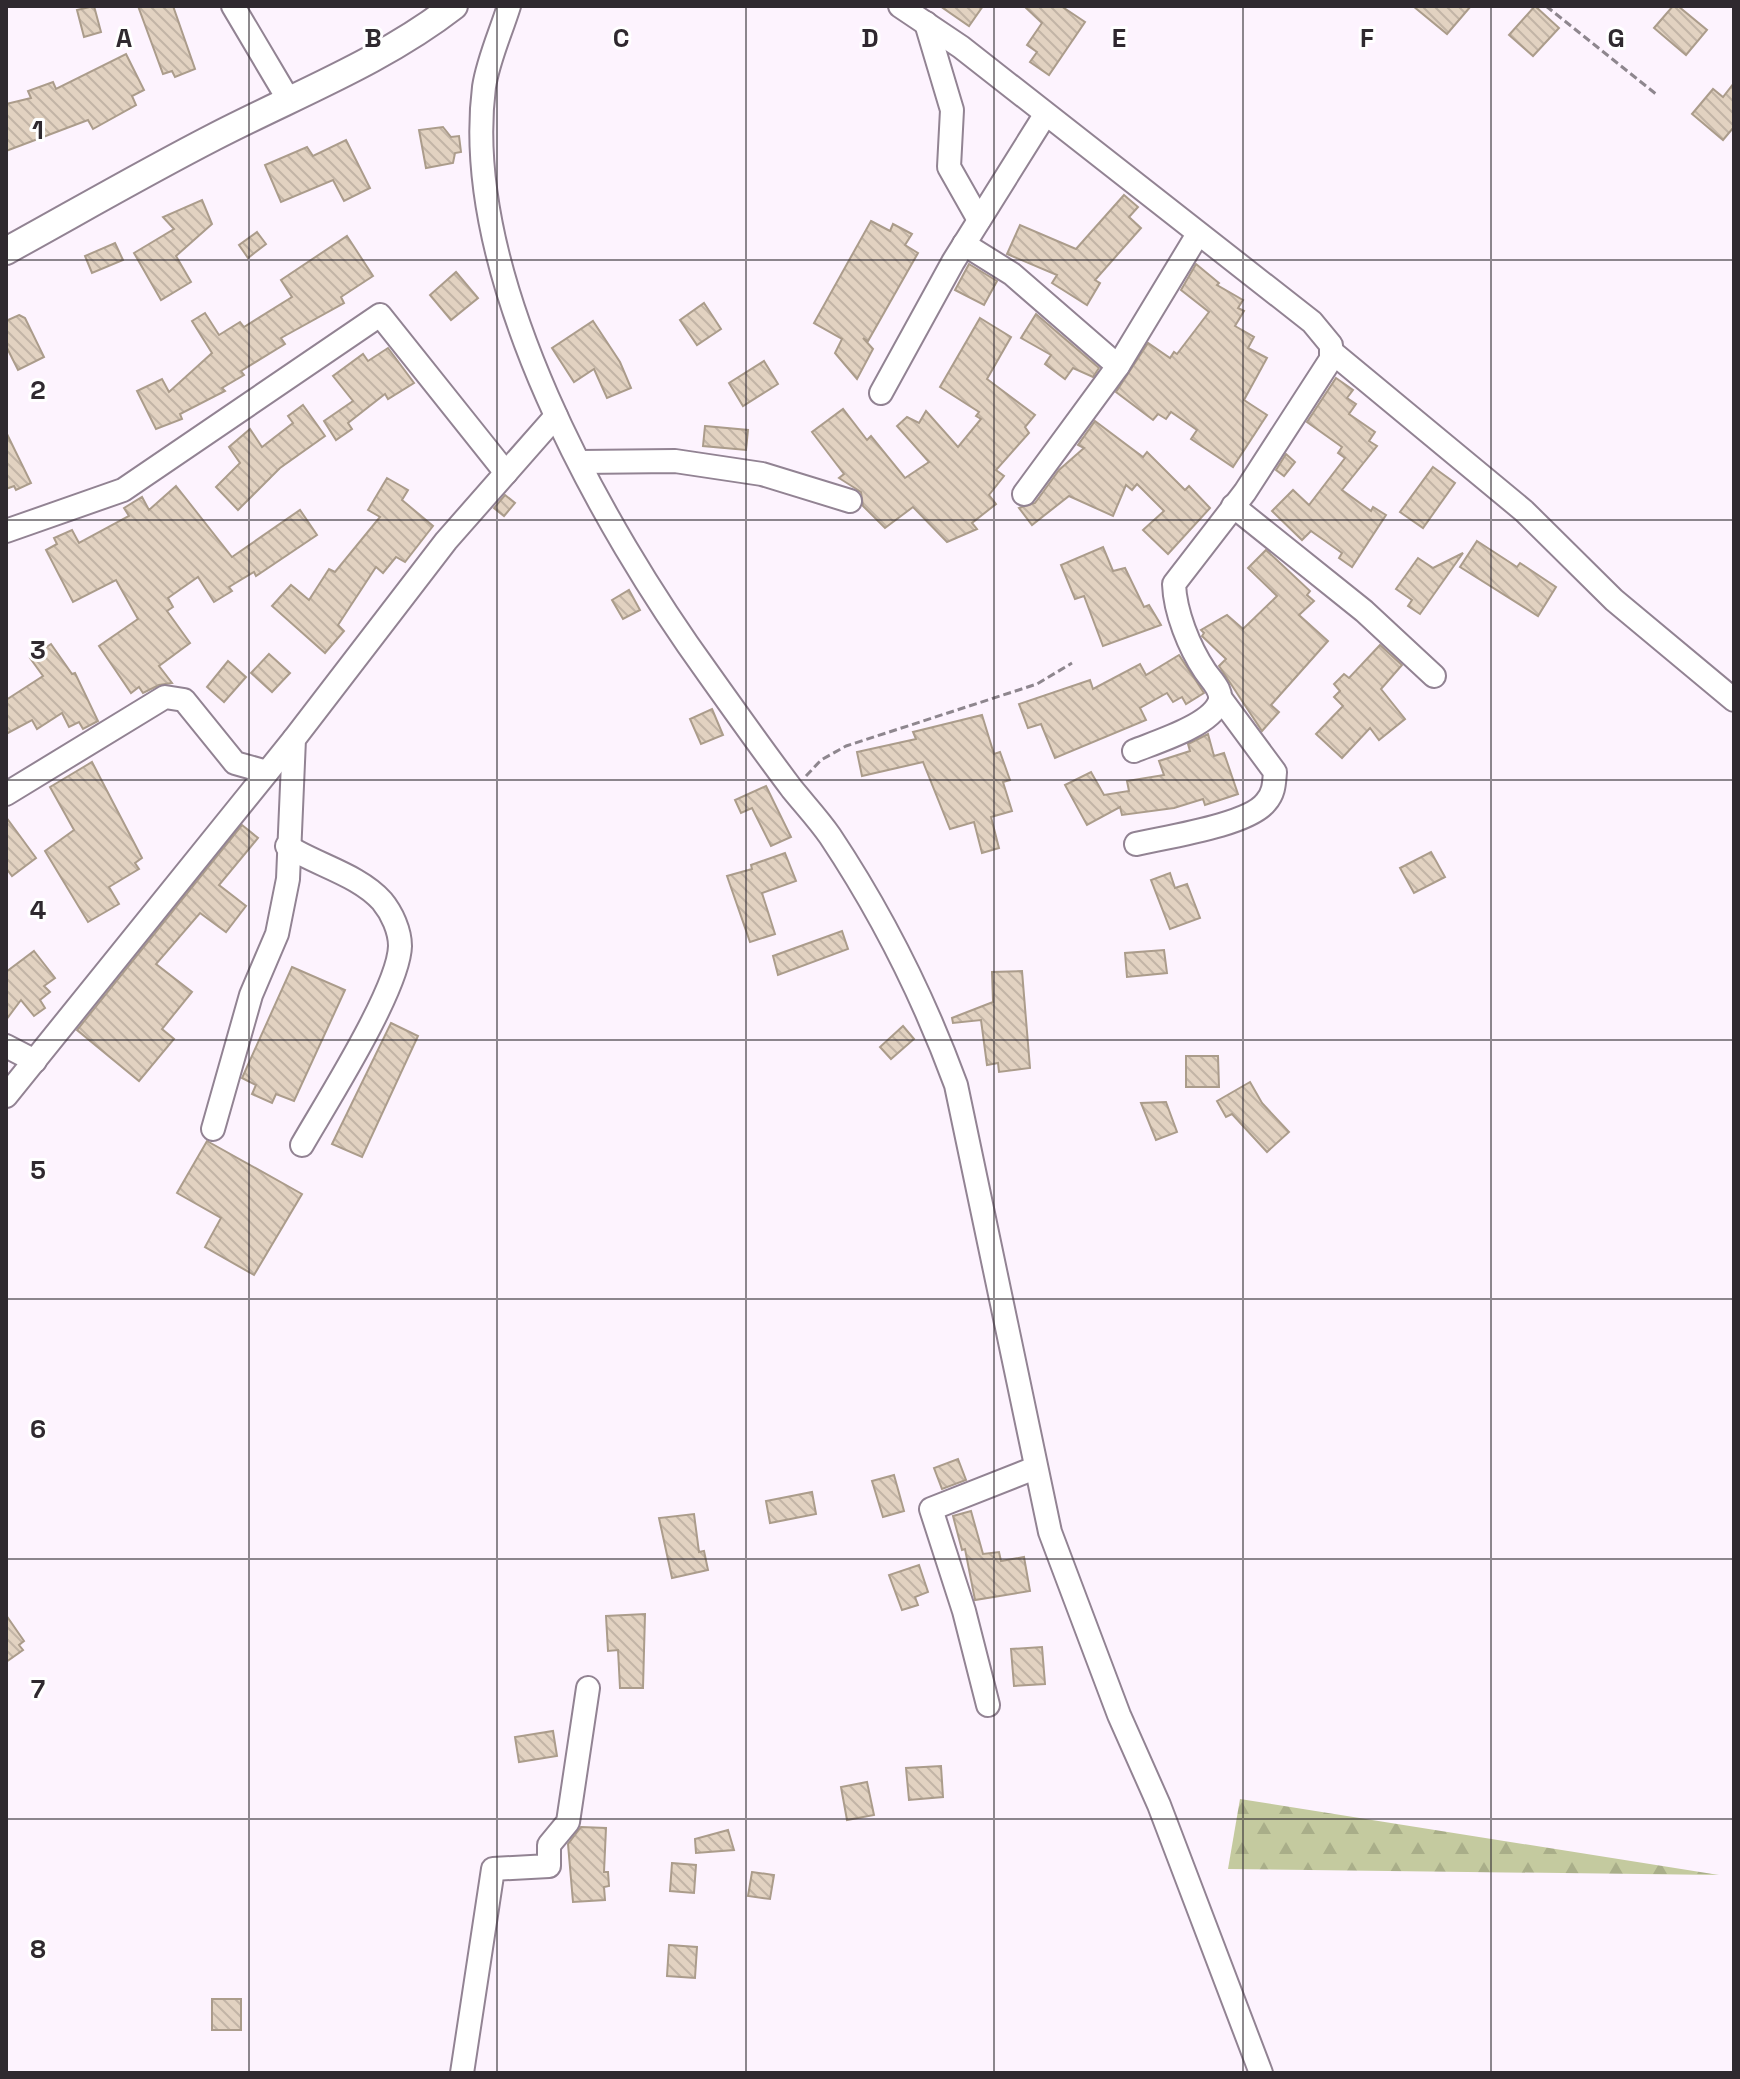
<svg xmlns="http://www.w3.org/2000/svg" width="1740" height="2079" viewBox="0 0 1740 2079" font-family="'Space Grotesk',sans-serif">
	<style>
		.forest { fill: url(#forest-firs) }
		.building { fill: url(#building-back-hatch); stroke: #ab9c8b; stroke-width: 2 }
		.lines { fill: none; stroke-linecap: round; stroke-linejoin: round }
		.minor-casing { stroke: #928393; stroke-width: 26 }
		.tertiary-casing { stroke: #928393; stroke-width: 30 }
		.path { stroke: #8e868e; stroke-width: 3; stroke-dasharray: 8 4; stroke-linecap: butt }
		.minor { stroke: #fff; stroke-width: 22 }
		.tertiary { stroke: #fff; stroke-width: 26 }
		.grid { fill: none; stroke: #2f292f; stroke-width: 2; stroke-opacity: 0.55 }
		.grid-label { font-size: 26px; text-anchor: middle; font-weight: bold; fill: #2f292f; stroke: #fff; stroke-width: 6; stroke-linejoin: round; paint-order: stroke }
	</style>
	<defs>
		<pattern id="forest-firs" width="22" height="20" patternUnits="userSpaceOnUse" patternTransform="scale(2)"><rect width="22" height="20" fill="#c4ca9f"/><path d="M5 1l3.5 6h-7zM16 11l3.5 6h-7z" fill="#a9ae89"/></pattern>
		<pattern id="building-back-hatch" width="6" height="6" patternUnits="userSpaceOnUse" patternTransform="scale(2)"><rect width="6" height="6" fill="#e2d2c1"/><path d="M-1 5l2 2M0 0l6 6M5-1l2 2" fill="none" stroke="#c2b4a6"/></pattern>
	</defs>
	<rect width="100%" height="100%" fill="#fdf3fe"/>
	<!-- forest -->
	<path class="forest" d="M1240,1799l479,76 -491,-6z"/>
	<!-- building -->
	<g class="building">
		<path d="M94,6l7,26 -17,5 -7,-27z"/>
		<path d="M138,6h35l22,63 -20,8 -3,-6 -9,3z"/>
		<path d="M940,6h43l-14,20z"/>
		<path d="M1024,6h37l24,16 -36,53 -19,-13 7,-10 -10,-7 15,-22z"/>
		<path d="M1413,6h58l-24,28z"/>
		<path d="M1535,6l24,22 -26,28 -24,-21z"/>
		<path d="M1673,6h5l29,24 -21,25 -32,-27z"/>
		<path d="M126,54l18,36 -12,6 4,9 -43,24 -5,-9 -82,31v-47l25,-6 -3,-7 25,-9 3,7z"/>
		<path d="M1734,83v44l-11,13 -31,-26 21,-25 10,8z"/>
		<path d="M443,127l8,10 8,-1 2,16 -6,1 -2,10 -27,5 -7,-38z"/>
		<path d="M346,140l24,48 -26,13 -11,-21 -52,22 -16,-37 42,-18 6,9z"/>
		<path d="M1124,195l14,12 -9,10 12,11 -46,52 5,3 -13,22 -35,-22 5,-8 -50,-21 13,-29 56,24z"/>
		<path d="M202,200l10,24 -36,32 15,26 -30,18 -27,-47 40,-24 -11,-12z"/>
		<path d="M871,221l19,10 3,-7 19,10 -7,11 13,8 -50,88 -5,-3 10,11 -16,30 -22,-26 7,-14 -28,-16z"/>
		<path d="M257,232l9,12 -18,14 -9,-13z"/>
		<path d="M347,236l26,40 -32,21 3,6 -63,35 4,6 -44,27 3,4 -22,13 3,3 -45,23 2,5 -26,10 -19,-38 25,-12 7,13 43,-39 -20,-32 13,-8 14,22 21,-13 4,5 48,-30 -11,-17z"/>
		<path d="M115,243l8,17 -31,13 -7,-17z"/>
		<path d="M969,264l28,17 -13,24 -29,-15z"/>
		<path d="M1196,264l23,19 -2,2 26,15 -5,8 6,3 -9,15 19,11 -6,11 19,10 -23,42 23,15 -34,52 -42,-28 6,-9 -26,-18 -5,7 -8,-5 -5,6 -37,-28 32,-49 22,15 4,-6 3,2 32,-42 -28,-22z"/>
		<path d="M456,272l22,26 -27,22 -21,-25z"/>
		<path d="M704,303l17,26 -24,16 -17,-25z"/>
		<path d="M1036,314l63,54 -6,9 -20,-9 -8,11 -20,-15 6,-9 -30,-17z"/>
		<path d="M19,315l6,3 19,39 -26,13 -12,-24v-25z"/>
		<path d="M980,318l31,19 -24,42 48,36 -10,12 4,6 -33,37 8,6 -15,19 7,9 -24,19 5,6 -30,13 -34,-35 -28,21 -22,-22 -2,-14 -22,-14 5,-4 -32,-42 31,-23 24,31 4,-4 34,42 24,-16 -32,-36 10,-9 12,6 7,-12 32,36 23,-28 -5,-3 3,-4 -39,-25z"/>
		<path d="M593,321l27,41 11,26 -24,10 -13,-29 -20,13 -22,-34z"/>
		<path d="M388,348l26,35 -26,16 -3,-5 -37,29 4,6 -16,11 -12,-19 29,-20 -20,-25 30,-22 5,7z"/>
		<path d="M764,361l14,23 -35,22 -14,-23z"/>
		<path d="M1336,378l17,12 -6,8 9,6 -7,10 26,18 -6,9 8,5 -35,44 29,21 2,-4 13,8 -34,52 -13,-9 3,-5 -31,-22 -9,9 -30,-29 21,-21 16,15 36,-47 -7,-5 4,-6 -35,-25z"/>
		<path d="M303,405l22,31 -45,32 -42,42 -22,-23 24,-24 -11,-16 21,-18 12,18 31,-24 -5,-7z"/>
		<path d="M1095,421l48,36 4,-5 38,38 4,-4 21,22 -42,46 -25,-24 21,-19 -27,-27 -5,6 -6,-5 -13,31 -44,-20 -37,29 -13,-17 16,-5 24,-33 25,-22 -6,-3z"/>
		<path d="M705,426l43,4 -2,20 -43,-4z"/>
		<path d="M6,432l25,51 -15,7 -2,-4 -8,3z"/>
		<path d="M1286,454l9,8 -11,14 -8,-6z"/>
		<path d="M1433,467l22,16 -32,45 -23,-16z"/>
		<path d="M387,478l21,12 -6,10 31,26 -28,36 -9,-5 -13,16 -7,-6 -38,58 6,6 -19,22 -53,-47 19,-21 18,15 20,-31 6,3 45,-55 -12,-7z"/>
		<path d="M176,486l56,71 68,-47 17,25 -61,41 -2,-4 -25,15 3,4 -18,11 -16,-25 -30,21 5,9 -6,4 23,32 -31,23 13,17 -13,2 -16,8 -4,-6 -8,6 -32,-47 39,-27 -22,-39 -43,22 -27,-52 11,-6 -3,-6 18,-8 7,13 50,-27 -5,-8 18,-11 7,13z"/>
		<path d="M505,495l10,8 -11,13 -10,-8z"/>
		<path d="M1477,541l40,26 3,-4 36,24 -18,29 -78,-49z"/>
		<path d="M1103,547l10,24 12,-3 19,39 5,-2 12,20 -58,21 -19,-50 -9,3 -14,-34z"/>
		<path d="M1266,550l44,41 -3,4 7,6 -15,14 29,26 -57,64 8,7 -17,19 -43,-65 7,-7 -24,-23 2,-3 -3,-3 26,-15 16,14 34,-33 -29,-28z"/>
		<path d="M1463,553l-43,61 -12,-8 4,-6 -16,-11 22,-31 15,10z"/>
		<path d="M629,590l11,20 -17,9 -11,-19z"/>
		<path d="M51,644l21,30 3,-1 23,48 -15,8 -4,-7 -10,5 -7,-14 -25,16 -5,-9 -26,14v-34l37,-24 -13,-18z"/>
		<path d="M1380,645l22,20 -21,24 24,30 -26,21 -9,-12 -28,30 -26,-24 27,-28 -9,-9 6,-6 -6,-7 10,-10 5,4z"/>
		<path d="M269,654l21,19 -18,19 -21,-19z"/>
		<path d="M1179,655l25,38 -18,11 -4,-7 -9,5 -6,-9 -27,15 6,12 -91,38 -14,-34 -13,4 -9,-24 71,-24 3,9 47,-25 6,11z"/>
		<path d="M228,661l18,16 -22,25 -17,-15z"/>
		<path d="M712,709l11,26 -22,9 -11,-25z"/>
		<path d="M982,715l12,39 6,-2 10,28 -7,2 9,29 -21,6 8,31 -17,5 -8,-31 -24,7 -27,-67 -61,14 -5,-24 59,-13 -3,-7z"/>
		<path d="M1208,734l6,22 10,-3 14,41 -33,11 -2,-6 -29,9 -52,7 -2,-8 -33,18 -22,-40 26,-13 13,23 25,-4 -2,-10 37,-6 -5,-14 31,-10 -2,-7z"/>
		<path d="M92,762l50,96 -7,5 4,6 -30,18 10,17 -31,18 -43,-71 29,-21 -24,-43z"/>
		<path d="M766,786l25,51 -20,9 -19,-38 -11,5 -6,-13z"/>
		<path d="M6,817l30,41 -24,18 -6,-8z"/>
		<path d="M242,825l16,13 -39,47 27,21 -20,26 -26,-19 -44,51 36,28 -30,37 12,10 -35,42 -62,-51z"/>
		<path d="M1431,852l14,25 -31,16 -14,-25z"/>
		<path d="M785,853l11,28 -34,12 13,41 -25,8 -23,-66 25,-7 -1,-4z"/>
		<path d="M1170,873l5,15 12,-4 13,34 -30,11 -19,-49z"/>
		<path d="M842,931l6,18 -70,26 -5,-19z"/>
		<path d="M1164,950l3,23 -40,4 -2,-24z"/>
		<path d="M34,951l21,27 -11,8 6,6 -10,8 5,8 -11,8 -13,-16 -15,20v-48z"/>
		<path d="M292,967l53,23 -51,111 -18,-7 -4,9 -20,-9 4,-9 -14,-7z"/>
		<path d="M1022,971l8,97 -31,4 -1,-9 -11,2 -6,-45 -28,3 -1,-5 41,-16 -1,-30z"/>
		<path d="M391,1023l27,13 -56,121 -30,-13z"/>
		<path d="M903,1026l11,13 -23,20 -11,-12z"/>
		<path d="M1186,1056h32l1,31h-33z"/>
		<path d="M1250,1082l12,21 27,29 -22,20 -35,-38 -6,3 -9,-16z"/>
		<path d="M1166,1102l11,30 -21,8 -15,-37z"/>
		<path d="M207,1141l95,53 -48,81 -49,-28 16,-29 -44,-25z"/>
		<path d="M958,1459l8,21 -24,9 -8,-21z"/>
		<path d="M894,1475l10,36 -21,6 -11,-36z"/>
		<path d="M812,1492l4,22 -46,9 -4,-22z"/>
		<path d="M971,1511l12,43 16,-2 2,9 23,-4 6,34 -55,9 -10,-51 -3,1 -9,-34z"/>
		<path d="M694,1514l5,38 5,-1 4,19 -36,8 -13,-60z"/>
		<path d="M919,1565l9,27 -13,5 3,8 -16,5 -13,-35z"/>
		<path d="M645,1614l-2,74h-23l-2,-38 -10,1 -2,-35z"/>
		<path d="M6,1615l18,26 -5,4 4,5 -17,12z"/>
		<path d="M1042,1647l3,37 -31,2 -3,-37z"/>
		<path d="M553,1731l4,25 -38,6 -4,-25z"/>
		<path d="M941,1766l2,31 -34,3 -3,-32z"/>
		<path d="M867,1782l7,33 -27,5 -6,-33z"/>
		<path d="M581,1827l25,1 -2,44h4l1,14 -5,1 1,13 -32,2 -5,-58z"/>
		<path d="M728,1830l6,20 -38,3 -1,-14z"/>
		<path d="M672,1863l24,2 -2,28 -24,-2z"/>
		<path d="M752,1872l22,3 -4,24 -22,-3z"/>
		<path d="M669,1945l28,2 -2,31 -28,-2z"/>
		<rect x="212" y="1999" width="29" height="31"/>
	</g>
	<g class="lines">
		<defs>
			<g id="minor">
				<path d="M233,6l51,86 -2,12"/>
				<path d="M509,6c-8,26 -21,54 -25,81 -24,190 118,440 226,589 27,38 54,76 82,113 13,16 27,31 38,47 52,78 94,162 126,249l94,447 69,183 40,90 102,268"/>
				<path d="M900,6l61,41 351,275 19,23v14l-86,133 -71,92c1,28 15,63 31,87 6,9 19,20 14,32 -10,23 -63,39 -85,48"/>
				<path d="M926,23l26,87 -3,57 30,53"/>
				<path d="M964,244l48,30 106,92"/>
				<path d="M1332,352l192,159 90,89 120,100"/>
				<path d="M881,393l72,-131 92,-147"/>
				<path d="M580,462l95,-1 87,13 88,27"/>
				<path d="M1024,494l94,-128 80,-132"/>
				<path d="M1233,506l131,105 70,65"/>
				<path d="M6,531l117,-41 257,-175 126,158"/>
				<path d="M6,794l159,-97 19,3 51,63 32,9"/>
				<path d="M1136,844c30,-7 113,-19 130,-42 8,-9 8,-18 9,-30l-54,-73"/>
				<path d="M287,846c30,19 72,29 95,55 10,12 18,30 18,45 -1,43 -74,157 -98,199"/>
				<path d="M6,1046l29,15"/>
				<path d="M6,1096l288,-357"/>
				<path d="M213,1129l38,-134 26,-61 11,-55 6,-140 152,-198 110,-125"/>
				<path d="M988,1705l-24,-94 -33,-102 104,-41"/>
				<path d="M462,2073l31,-204 56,-3v-21l19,-23 20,-134"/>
			</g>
			<path id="tertiary" d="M6,251c69,-38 138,-78 208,-114 81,-42 168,-75 240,-131"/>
		</defs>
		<!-- minor casing -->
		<use href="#minor" class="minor-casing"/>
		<!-- tertiary casing -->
		<use href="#tertiary" class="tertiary-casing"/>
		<!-- path -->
		<g class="path">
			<path d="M1546,6l110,88"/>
			<path d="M806,776l15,-16 25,-14 191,-62 35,-21"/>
		</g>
		<!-- minor -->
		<use href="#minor" class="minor"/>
		<!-- tertiary -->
		<use href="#tertiary" class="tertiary"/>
	</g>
	<!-- grid -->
	<path class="grid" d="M249,6v2067M497,6v2067M746,6v2067M994,6v2067M1243,6v2067M1491,6v2067M6,260h1728M6,520h1728M6,780h1728M6,1040h1728M6,1299h1728M6,1559h1728M6,1819h1728"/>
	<g class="grid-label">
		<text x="124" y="47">A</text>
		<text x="373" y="47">B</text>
		<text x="621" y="47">C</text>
		<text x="870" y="47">D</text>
		<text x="1119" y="47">E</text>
		<text x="1367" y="47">F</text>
		<text x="1616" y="47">G</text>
		<text x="38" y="139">1</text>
		<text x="38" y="399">2</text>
		<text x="38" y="659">3</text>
		<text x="38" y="919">4</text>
		<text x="38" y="1179">5</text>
		<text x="38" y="1438">6</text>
		<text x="38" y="1698">7</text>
		<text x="38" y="1958">8</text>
	</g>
	<!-- border -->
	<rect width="1740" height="2079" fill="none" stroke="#2f292f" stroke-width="16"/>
</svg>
